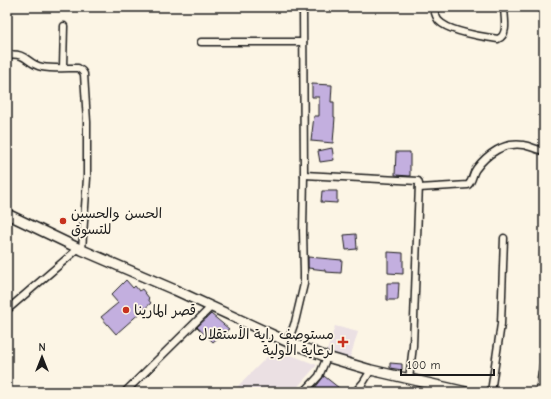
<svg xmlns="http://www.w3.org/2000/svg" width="551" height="399" viewBox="0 0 551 399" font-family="'Comic Neue','Playpen Sans Arabic',sans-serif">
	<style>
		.built { fill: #ebe0e3 }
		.building { fill: #c3afdf; stroke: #1c1c1c }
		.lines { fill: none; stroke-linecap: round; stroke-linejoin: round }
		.minor-casing { stroke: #1c1c1c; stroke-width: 9 }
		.secondary-casing { stroke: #1c1c1c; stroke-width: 12 }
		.minor { stroke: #fcf5e5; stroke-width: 6 }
		.secondary { stroke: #fcf5e5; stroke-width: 9 }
		.poi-dot { fill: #c8321e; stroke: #fcf5e5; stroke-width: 1.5 }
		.labels { text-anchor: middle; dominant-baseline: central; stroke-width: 3.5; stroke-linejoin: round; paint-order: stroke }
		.poi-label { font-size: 14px; fill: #1c1c1c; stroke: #fcf5e5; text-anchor: start }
	</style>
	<rect width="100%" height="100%" fill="#fcf5e5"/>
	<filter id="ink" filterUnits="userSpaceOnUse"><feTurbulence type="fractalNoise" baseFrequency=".025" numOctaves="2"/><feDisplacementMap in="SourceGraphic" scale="8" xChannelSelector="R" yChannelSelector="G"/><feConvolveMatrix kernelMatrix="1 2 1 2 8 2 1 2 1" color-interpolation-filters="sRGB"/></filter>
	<g filter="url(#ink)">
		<!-- built -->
		<g class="built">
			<path d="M335,326l23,6 -8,26 -23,-7z"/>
			<path d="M275,349l42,16 -24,27h-61z"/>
		</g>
		<!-- building -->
		<g class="building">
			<path d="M312,84l20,1 -1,17h3v15h1l-2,26 -22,-2 3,-25h5v-19h-7z"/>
			<path d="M332,148l2,12 -14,2 -2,-11z"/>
			<path d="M396,152h14v24l-15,-1z"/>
			<path d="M322,191h15v12l-16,-1z"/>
			<path d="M356,234l1,15 -11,1 -2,-15z"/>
			<path d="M388,252l15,1v21l-15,-1z"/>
			<path d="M308,257l34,3 -1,13 -16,-1v-2l-17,-2z"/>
			<path d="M126,280l7,8 2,-2 4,5 3,-2 7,9 -1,1 3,4 -35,31 -15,-17 17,-14 -7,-8z"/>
			<path d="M387,283h12l-1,17h-11z"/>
			<path d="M211,314l18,15 -3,2 1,3 -3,4 -3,-3 -8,7 -16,-15z"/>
			<path d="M390,363l12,1v6l-12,-2z"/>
			<path d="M324,376l20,16h-24l-5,-4z"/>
		</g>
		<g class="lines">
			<defs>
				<g id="minor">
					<path d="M433,7c2,5 3,11 6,14 10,11 45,16 59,18 11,-4 6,-22 6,-32"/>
					<path d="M201,42h102"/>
					<path d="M7,55c21,-3 19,9 35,12 10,2 25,1 36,1l4,3 2,3 3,48v56l-5,72"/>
					<path d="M63,67l1,-41"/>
					<path d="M304,175l114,6 1,3 -6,162 -4,33"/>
					<path d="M419,188l49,-3c5,-4 4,-11 8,-16 11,-15 28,-27 47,-24 7,1 14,5 21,6"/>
					<path d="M7,310l72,-62"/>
					<path d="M288,342l7,-20 9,-38v-11l-1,-42 1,-56 -1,-168"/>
					<path d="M125,392l86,-85"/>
					<path d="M304,392l15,-16 8,-19"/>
					<path d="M355,392l8,-9 8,-13"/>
					<path d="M491,392l10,-68 3,-86"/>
					<path d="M539,392l5,-32"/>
				</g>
				<path id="secondary" d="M7,214l75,36 93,40 113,52 39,15 44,13 95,22"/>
			</defs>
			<!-- minor casing -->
			<use href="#minor" class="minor-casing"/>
			<!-- secondary casing -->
			<use href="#secondary" class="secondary-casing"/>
			<!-- minor -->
			<use href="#minor" class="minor"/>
			<!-- secondary -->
			<use href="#secondary" class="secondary"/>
		</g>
	</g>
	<!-- markers -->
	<g class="poi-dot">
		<circle cx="63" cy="221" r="4"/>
		<circle cx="126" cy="310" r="4"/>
		<path d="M341 336h4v4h4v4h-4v4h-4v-4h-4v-4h4z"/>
	</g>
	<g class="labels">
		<!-- poi labels -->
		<g class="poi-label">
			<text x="71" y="213">الحسن والحسين<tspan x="71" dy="16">للتسوق</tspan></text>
			<text x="134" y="310">قصر المارينا</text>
			<text x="334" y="334" text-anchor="end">مستوصف راية الأستقلال<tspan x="334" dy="16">لرعاية الأولية</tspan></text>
		</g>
	</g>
	<!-- margin -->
	<rect width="551" height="399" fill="none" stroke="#fcf5e5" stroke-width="24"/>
	<rect x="12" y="12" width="527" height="375" fill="none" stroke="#1c1c1c" stroke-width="1.5" filter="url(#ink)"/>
	<!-- north arrow -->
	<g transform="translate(42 357)" stroke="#fcf5e5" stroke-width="3" paint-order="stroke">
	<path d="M0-3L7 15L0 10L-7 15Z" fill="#1c1c1c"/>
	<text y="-6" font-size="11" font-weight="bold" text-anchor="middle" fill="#1c1c1c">N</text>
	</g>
	<!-- scale -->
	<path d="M401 369v6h93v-6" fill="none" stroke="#1c1c1c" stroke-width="2"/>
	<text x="407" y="369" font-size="12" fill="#1c1c1c" stroke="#fcf5e5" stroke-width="3" paint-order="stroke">100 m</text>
</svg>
